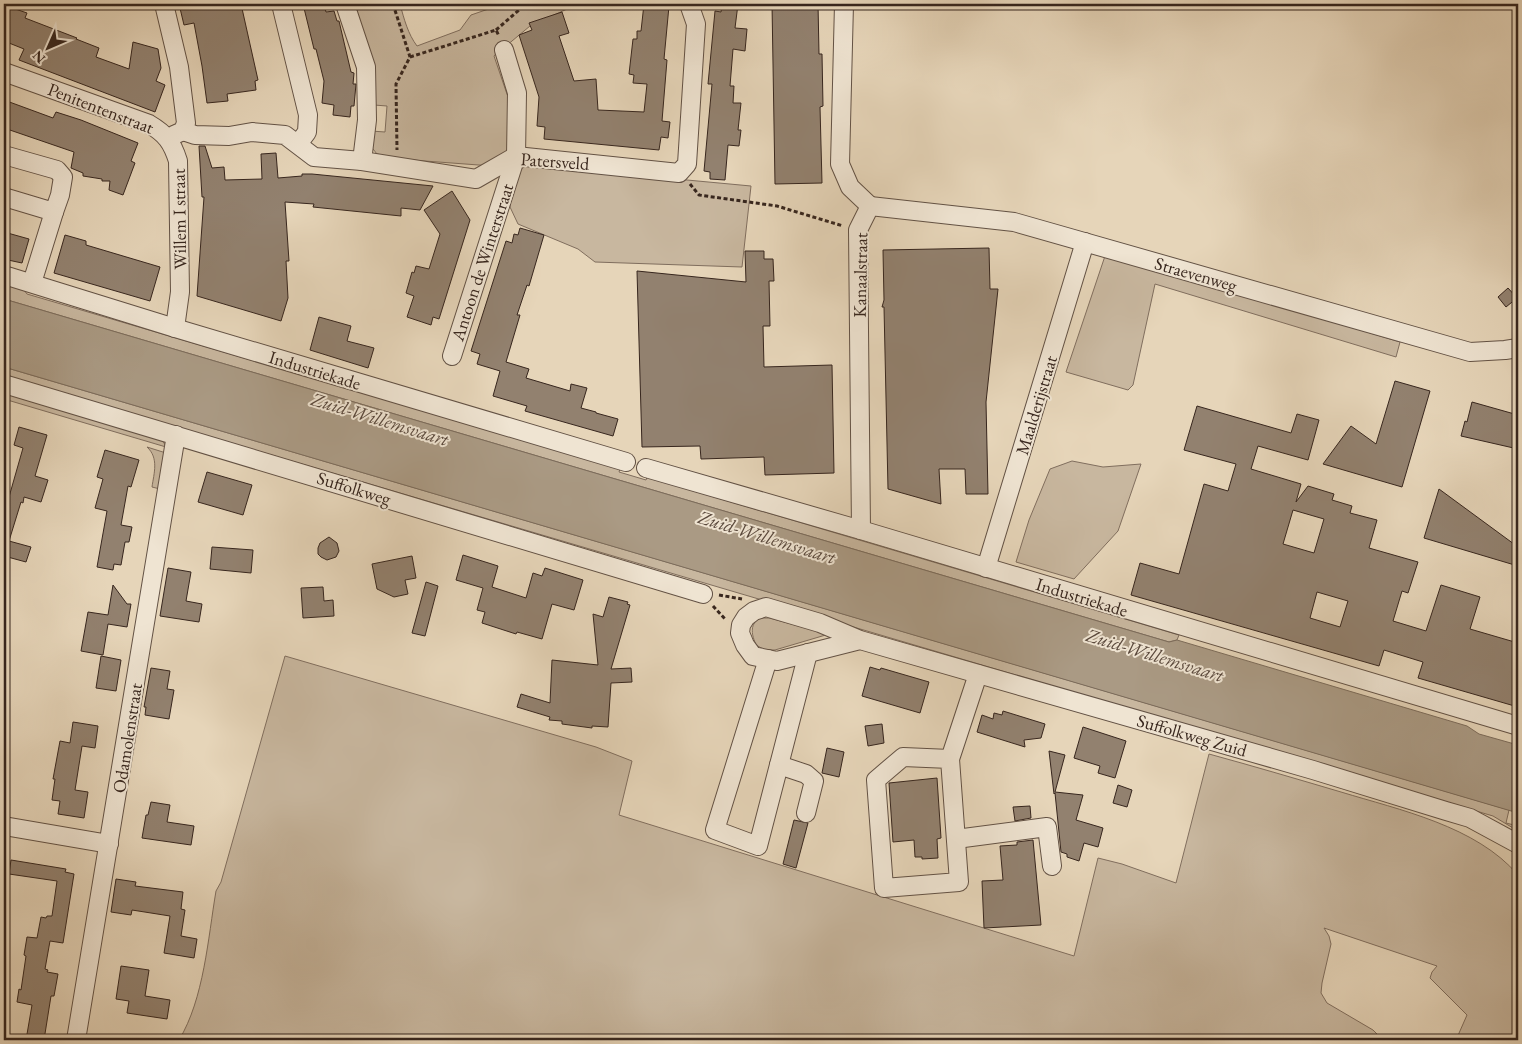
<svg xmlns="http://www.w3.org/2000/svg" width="1522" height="1044" viewBox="0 0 1522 1044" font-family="'EB Garamond',serif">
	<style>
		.green { fill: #c8b79f; stroke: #806e5e }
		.water { fill: #aa9a84; stroke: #7c6c5b }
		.building { fill: #92816f; stroke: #37261e; fill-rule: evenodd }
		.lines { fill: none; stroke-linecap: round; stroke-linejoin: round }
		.minor-casing { stroke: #635245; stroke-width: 20 }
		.path { stroke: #37261e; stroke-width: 3; stroke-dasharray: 4 2.5; stroke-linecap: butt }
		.minor { stroke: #efe4d2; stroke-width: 18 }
		.labels { text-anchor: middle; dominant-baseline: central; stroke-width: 4; stroke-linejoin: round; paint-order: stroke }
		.street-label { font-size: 18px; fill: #37261e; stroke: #efe4d2 }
		.water-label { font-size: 19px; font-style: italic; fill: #5a493d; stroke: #efe4d2 }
	</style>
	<rect width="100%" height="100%" fill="#e6d5b9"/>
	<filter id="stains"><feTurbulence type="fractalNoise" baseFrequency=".004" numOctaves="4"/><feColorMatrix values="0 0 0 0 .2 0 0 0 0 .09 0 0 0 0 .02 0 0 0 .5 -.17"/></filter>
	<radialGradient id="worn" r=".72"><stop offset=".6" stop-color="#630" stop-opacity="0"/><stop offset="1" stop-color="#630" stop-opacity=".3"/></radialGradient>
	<!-- green -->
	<g class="green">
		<path d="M353,4h47c4,15 8,30 17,42l43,-16 11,-15 32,-11h75l-48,22 -24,20 -7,4 -5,6 14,41 3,39 -3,15 -16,15 -94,-7 -21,-5 -8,-10 2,-13 14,1 2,-26 -13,-1z"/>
		<path d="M527,165l224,21 -9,81 -147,-5 -17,-13 -60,-25 -8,-17 2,-19 4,-15z"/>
		<path d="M1106,253l294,89 -4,15 -241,-73 -22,101 -5,5 -62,-18z"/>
		<path d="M4,284l20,6 3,4 593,175 -1,3 27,8 1,-3 532,158 -2,5 -8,2 -1165,-343z"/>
		<path d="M4,367l1505,443 -3,13 12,3v5l-25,-15 -1489,-440z"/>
		<path d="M9,394l148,42 6,5 3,6 -162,-48z"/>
		<path d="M147,447l19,6 -6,36 -8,-2c2,-14 7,-29 -5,-40z"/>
		<path d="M1072,461l31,6 38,-3 -23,67 -44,48 -58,-17 13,-42 21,-51z"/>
		<path d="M759,618h10l60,16 -54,16h-10l-9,-5c-4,-10 -7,-19 3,-27z"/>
		<path d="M285,656l311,91 36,14 -13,54 455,141 24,-98 24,6 54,19 33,-129c44,12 88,25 132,38 59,18 135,34 177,83v165h-62l11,-25 -37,-37 2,-6 5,-6 -113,-38 5,8 2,8 -9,39 -1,10 6,10 46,27 10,10h-1204c25,-41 29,-102 37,-149l5,-9z"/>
	</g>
	<!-- water -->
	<path class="water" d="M4,299l1165,343 8,-2 290,86 12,8 39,11v68l-1514,-446z"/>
	<!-- building -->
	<g class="building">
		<path d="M179,4h62l17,76 -3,1 1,9 -29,4 1,7 -21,2 -5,-37 -8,-43 -10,2z"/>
		<path d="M303,4h21l2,8 8,-1 3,10h2l12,51 3,1 -1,11h3l-2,22h-3l-1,11 -17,-2 1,-10 -12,-2 2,-22 -8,-32h-2z"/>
		<path d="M644,4l25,2 -5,53 3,1 -5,61 8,1 -2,16 -7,-1 -2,13 -115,-11 1,-12 -8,-1 2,-29 -20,-62 13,-5 -3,-7 33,-11 7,21 -10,3 15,45 22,-2 2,31 46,2 3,-28 -14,-1 1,-8 -5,-1 4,-35h4v-8h4z"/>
		<path d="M722,4h16l-3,24 12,1 -2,22 -12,-2 -3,37h4l-1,17h8l-3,27h3l-2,16 -11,-1 -3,35 -15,-1v-7l-6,-1 8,-87h-4l7,-73 6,1z"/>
		<path d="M772,4h46l1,50h3l1,52 -3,1 2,76 -47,1z"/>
		<path d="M4,5l23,8 -2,5 52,20 -1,1 23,9 -3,9 33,12 4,-27 25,7 3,19 -5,13 9,4 -10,27 -136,-52 5,-11 -20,-8z"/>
		<path d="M4,100l49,18 3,-6 25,8 57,23 -7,18 4,2 -12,32 -14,-5 1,-9h-8v-2l-19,-3v-3l-12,-5 3,-16 -70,-24z"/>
		<path d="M199,146h6l7,22 12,-1 1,13 37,-1 -1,-25 15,-1 2,25 24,-2v-2h10l121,12 -13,24 -19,-2v8l-88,-9 1,-3 -29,-2 4,59h-3l2,37 -7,23 -84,-25 7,-99h-2z"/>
		<path d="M452,191l18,29 -31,99 -6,-2 -2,8 -24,-8 7,-21 -8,-3 6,-21 2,1 2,-7 13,3 11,-35 -16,-24z"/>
		<path d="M520,228l24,7 -15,51 -2,-1 -10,30h3l-14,47 23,7 -3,9 44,13 1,-7 16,4 -6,20 15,4v1l22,6 -5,17 -88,-25 2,-5 -34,-10 7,-25 -23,-7 3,-10 -9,-3 35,-110 6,2 2,-9 4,1z"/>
		<path d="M4,232l25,7 -7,24 -14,-3 1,-3 -5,-2z"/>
		<path d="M65,235l21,6v4l74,22 -10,34 -96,-28z"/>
		<path d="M989,248l1,41h8l-12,113 2,92h-22l-1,-25h-26l2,35 -53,-15 -4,-182h-2l2,-7 -1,-50z"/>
		<path d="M745,251h19v8h9l1,22h-5l1,45h-7l1,41 68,-2 2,108 -69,2 -1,-18 -63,2 -1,-13 -58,1 -5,-176 109,11z"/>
		<path d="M1508,288l9,10 -11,9 -8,-10z"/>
		<path d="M319,317l32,9 -4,15 27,7 -6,20 -58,-18z"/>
		<path d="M1395,381l35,10 -28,96 -79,-23 28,-38 25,18z"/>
		<path d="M1472,402l46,13v34l-57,-13 4,-15 2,1z"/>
		<path d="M1197,406l94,27 6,-19 22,6 -11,40 -50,-14 -7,23 50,15 -5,18 12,-16 26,8 -2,6 20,6 -2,7 27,7 -8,28 49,14 -10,31 -6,-2 -9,30 33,10 15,-46 39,12 -10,32 48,14v64l-100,-29 5,-16 -39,-12 -5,16 -248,-71 9,-32 39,11 25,-90 24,7 8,-27 -52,-14zM1293,510l31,9 -10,34 -31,-9zM1317,592l31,9 -8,26 -30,-9z"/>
		<path d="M19,427l28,8 -12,41 13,4 -7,22 -17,-5 -1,6 -2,-1 -12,39 22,6 -5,15 -22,-6v-60l5,1 14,-49 -9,-3z"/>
		<path d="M105,450l34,10 -8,27 -3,-1 -7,39 11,2 -3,15h-4l-4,23 -7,-1 -1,6 -16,-3 10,-56 -12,-3 8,-29 -6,-2z"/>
		<path d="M207,472l45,13 -9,30 -45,-13z"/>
		<path d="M1439,489l79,58v19l-94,-28z"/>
		<path d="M329,537l8,6 2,8 -3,6 -9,3 -6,-3 -3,-3v-6l2,-5z"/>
		<path d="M212,547l41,3 -2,23 -41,-4z"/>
		<path d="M463,555l35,11 -6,21 34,11 7,-25 9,3 3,-8 38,12 -9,30 -22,-6 -10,35 -25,-7 -1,2 -34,-11 3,-11 -8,-2 6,-22 -27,-8z"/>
		<path d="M412,556l4,22 -11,2 3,14 -14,3 -17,-8 -5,-25z"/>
		<path d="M168,568l23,4 -5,29 16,3 -3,18 -39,-6z"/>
		<path d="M426,582l12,4 -13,50 -13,-3z"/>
		<path d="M113,585l14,19h4l-4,23 -19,-3 -5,31 -22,-4 7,-39 20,3z"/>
		<path d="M323,587l1,14 9,-1 1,16 -31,2 -2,-30z"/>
		<path d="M609,597l19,5 -1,2 3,1 -19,64 20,-1 1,14 -21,1 -3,44 -16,-1v2l-30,-4v-3l-13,-1 1,-3 -33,-10 4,-13 29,9 2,-43 46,5 -5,-51 10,3z"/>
		<path d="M101,656l20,4 -5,31 -20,-3z"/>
		<path d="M870,667l10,3 1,-2 48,14 -9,31 -58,-17z"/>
		<path d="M151,668l19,3 -3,18 7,1 -5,29 -24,-4 1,-8h-2z"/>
		<path d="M1003,711l42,13 -4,14 -17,2 1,7 -48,-15 5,-17 11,4 1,-6 8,2z"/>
		<path d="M73,722l25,4 -3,22 -13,-2 -7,44 13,2 -4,26 -26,-4 2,-13 -8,-1 3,-21h-2l7,-38 10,2z"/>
		<path d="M882,724l2,19 -16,3 -3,-20z"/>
		<path d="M1083,727l43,14 -11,37 -17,-5 2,-7 -26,-8z"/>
		<path d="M827,748l17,4 -5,25 -17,-4z"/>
		<path d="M1049,751l16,4 -10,37 28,3 -7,25 27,8 -5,19 -14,-4 -5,18 -12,-4v-3l-6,-2 -6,-59 -1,1z"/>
		<path d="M937,778l4,60 -4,1 1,19 -16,1v-2h-7l-1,-17 -21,2 -4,-59z"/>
		<path d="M1118,785l14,5 -5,17 -14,-4z"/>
		<path d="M151,802l19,3 -3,17 27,4 -3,19 -49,-7 4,-23h2z"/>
		<path d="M1030,806l1,12 -16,3 -2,-14z"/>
		<path d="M794,820l14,3 -12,45 -13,-4z"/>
		<path d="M1033,840l8,85 -57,3 -2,-47 21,-1 -3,-34 17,-1v-3z"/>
		<path d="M11,860l55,9 -1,3 9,2 -11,69 -13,-2 -5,28 3,1 -1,2 11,2 -4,22h-3l-7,44h-18l6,-35 -15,-3 2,-13 2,1 5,-34 -2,-1 3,-18 10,1 4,-21 5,1 1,-2h5l5,-35 -48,-7z"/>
		<path d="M116,879l20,3 -1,4 48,6 -2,17 4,1 -4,26 16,3 -3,19 -30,-5 6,-37 -38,-6 -1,5 -20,-3z"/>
		<path d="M121,966l28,4 -4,26 25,4 -3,19 -40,-6 2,-12 -13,-2z"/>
	</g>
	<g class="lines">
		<defs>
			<g id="minor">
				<path d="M164,4l15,63 7,56 -3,8 -9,4"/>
				<path d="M281,4l27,111 -1,17 -9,12"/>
				<path d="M345,4l21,63 1,53 -5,41"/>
				<path d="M844,4l-4,160 10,23 20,19"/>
				<path d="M4,72l145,52c17,10 23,18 29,37l2,131 -5,36"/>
				<path d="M183,131l12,4 34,1 23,-4 33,3 29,22 48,4 114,18 40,-23 163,17 8,-9 9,-140 -7,-20"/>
				<path d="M4,197l50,15 6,-17 3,-18 -6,-7 -53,-15"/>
				<path d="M870,206l144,16 456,130 35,-2 13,-2"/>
				<path d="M4,275l171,53 451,134"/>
				<path d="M32,283l22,-71"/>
				<path d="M452,356l64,-200 1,-63 -13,-43"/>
				<path d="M4,384l699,210"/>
				<path d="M646,468l215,62 657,196"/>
				<path d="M861,530l-3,-300 12,-24"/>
				<path d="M986,568l99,-326"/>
				<path d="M860,640l-83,21 -24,-5 -8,-11 -5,-12 1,-8 5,-8 8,-6 12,-4 54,16 40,17 453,130 133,41 24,7 48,26"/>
				<path d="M768,659l-53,171 43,16 50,-193"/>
				<path d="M950,759l-47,-2 -27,23 8,108 75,-6 -9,-123 28,-85"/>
				<path d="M779,765l27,9 8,7 -8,32"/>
				<path d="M4,826l105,18"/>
				<path d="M956,839l91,-12 5,39"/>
				<path d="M76,1040l100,-605"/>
			</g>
		</defs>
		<!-- minor casing -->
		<use href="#minor" class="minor-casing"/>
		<!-- path -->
		<g class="path">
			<path d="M393,4l17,53 -14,27 1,66"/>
			<path d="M496,30l30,-26"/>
			<path d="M410,57l86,-27 3,6"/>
			<path d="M690,184l9,11 78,11 66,20"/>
			<path d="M719,595l23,4"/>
			<path d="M713,606l13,14"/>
			<path d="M1513,860l5,6"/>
		</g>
		<!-- minor -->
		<use href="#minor" class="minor"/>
	</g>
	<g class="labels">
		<!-- street labels -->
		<g class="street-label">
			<text transform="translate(101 108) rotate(21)">Penitentenstraat</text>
			<text transform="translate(555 161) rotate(4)">Patersveld</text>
			<text transform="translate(179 219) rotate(-91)">Willem I straat</text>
			<text transform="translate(482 262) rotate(-72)">Antoon de Winterstraat</text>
			<text transform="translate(1196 274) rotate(16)">Straevenweg</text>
			<text transform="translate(860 275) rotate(-89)">Kanaalstraat</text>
			<text transform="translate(315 370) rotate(17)">Industriekade</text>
			<text transform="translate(1036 405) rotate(-73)">Maalderijstraat</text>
			<text transform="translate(354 488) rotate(17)">Suffolkweg</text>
			<text transform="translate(1082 597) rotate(17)">Industriekade</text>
			<text transform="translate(1192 735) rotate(16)">Suffolkweg Zuid</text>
			<text transform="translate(127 738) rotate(-81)">Odamolenstraat</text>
		</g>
		<!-- water labels -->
		<g class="water-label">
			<text transform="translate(380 419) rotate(17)">Zuid-Willemsvaart</text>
			<text transform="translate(767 537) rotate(17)">Zuid-Willemsvaart</text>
			<text transform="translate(1155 655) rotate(17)">Zuid-Willemsvaart</text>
		</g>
	</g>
	<!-- margin -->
	<rect width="1522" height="1044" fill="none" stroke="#e6d5b9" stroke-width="20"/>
	<rect x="5" y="5" width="1512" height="1034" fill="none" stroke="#37261e" stroke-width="2.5"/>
	<rect x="10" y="10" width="1502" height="1024" fill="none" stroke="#37261e"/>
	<!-- north arrow -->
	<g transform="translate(48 48) rotate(225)" stroke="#efe4d2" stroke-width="4" paint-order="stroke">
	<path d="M0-4L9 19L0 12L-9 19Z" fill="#37261e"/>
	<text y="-8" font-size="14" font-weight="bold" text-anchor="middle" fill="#37261e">N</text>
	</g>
	<rect width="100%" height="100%" filter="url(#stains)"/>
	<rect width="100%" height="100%" fill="url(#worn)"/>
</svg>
